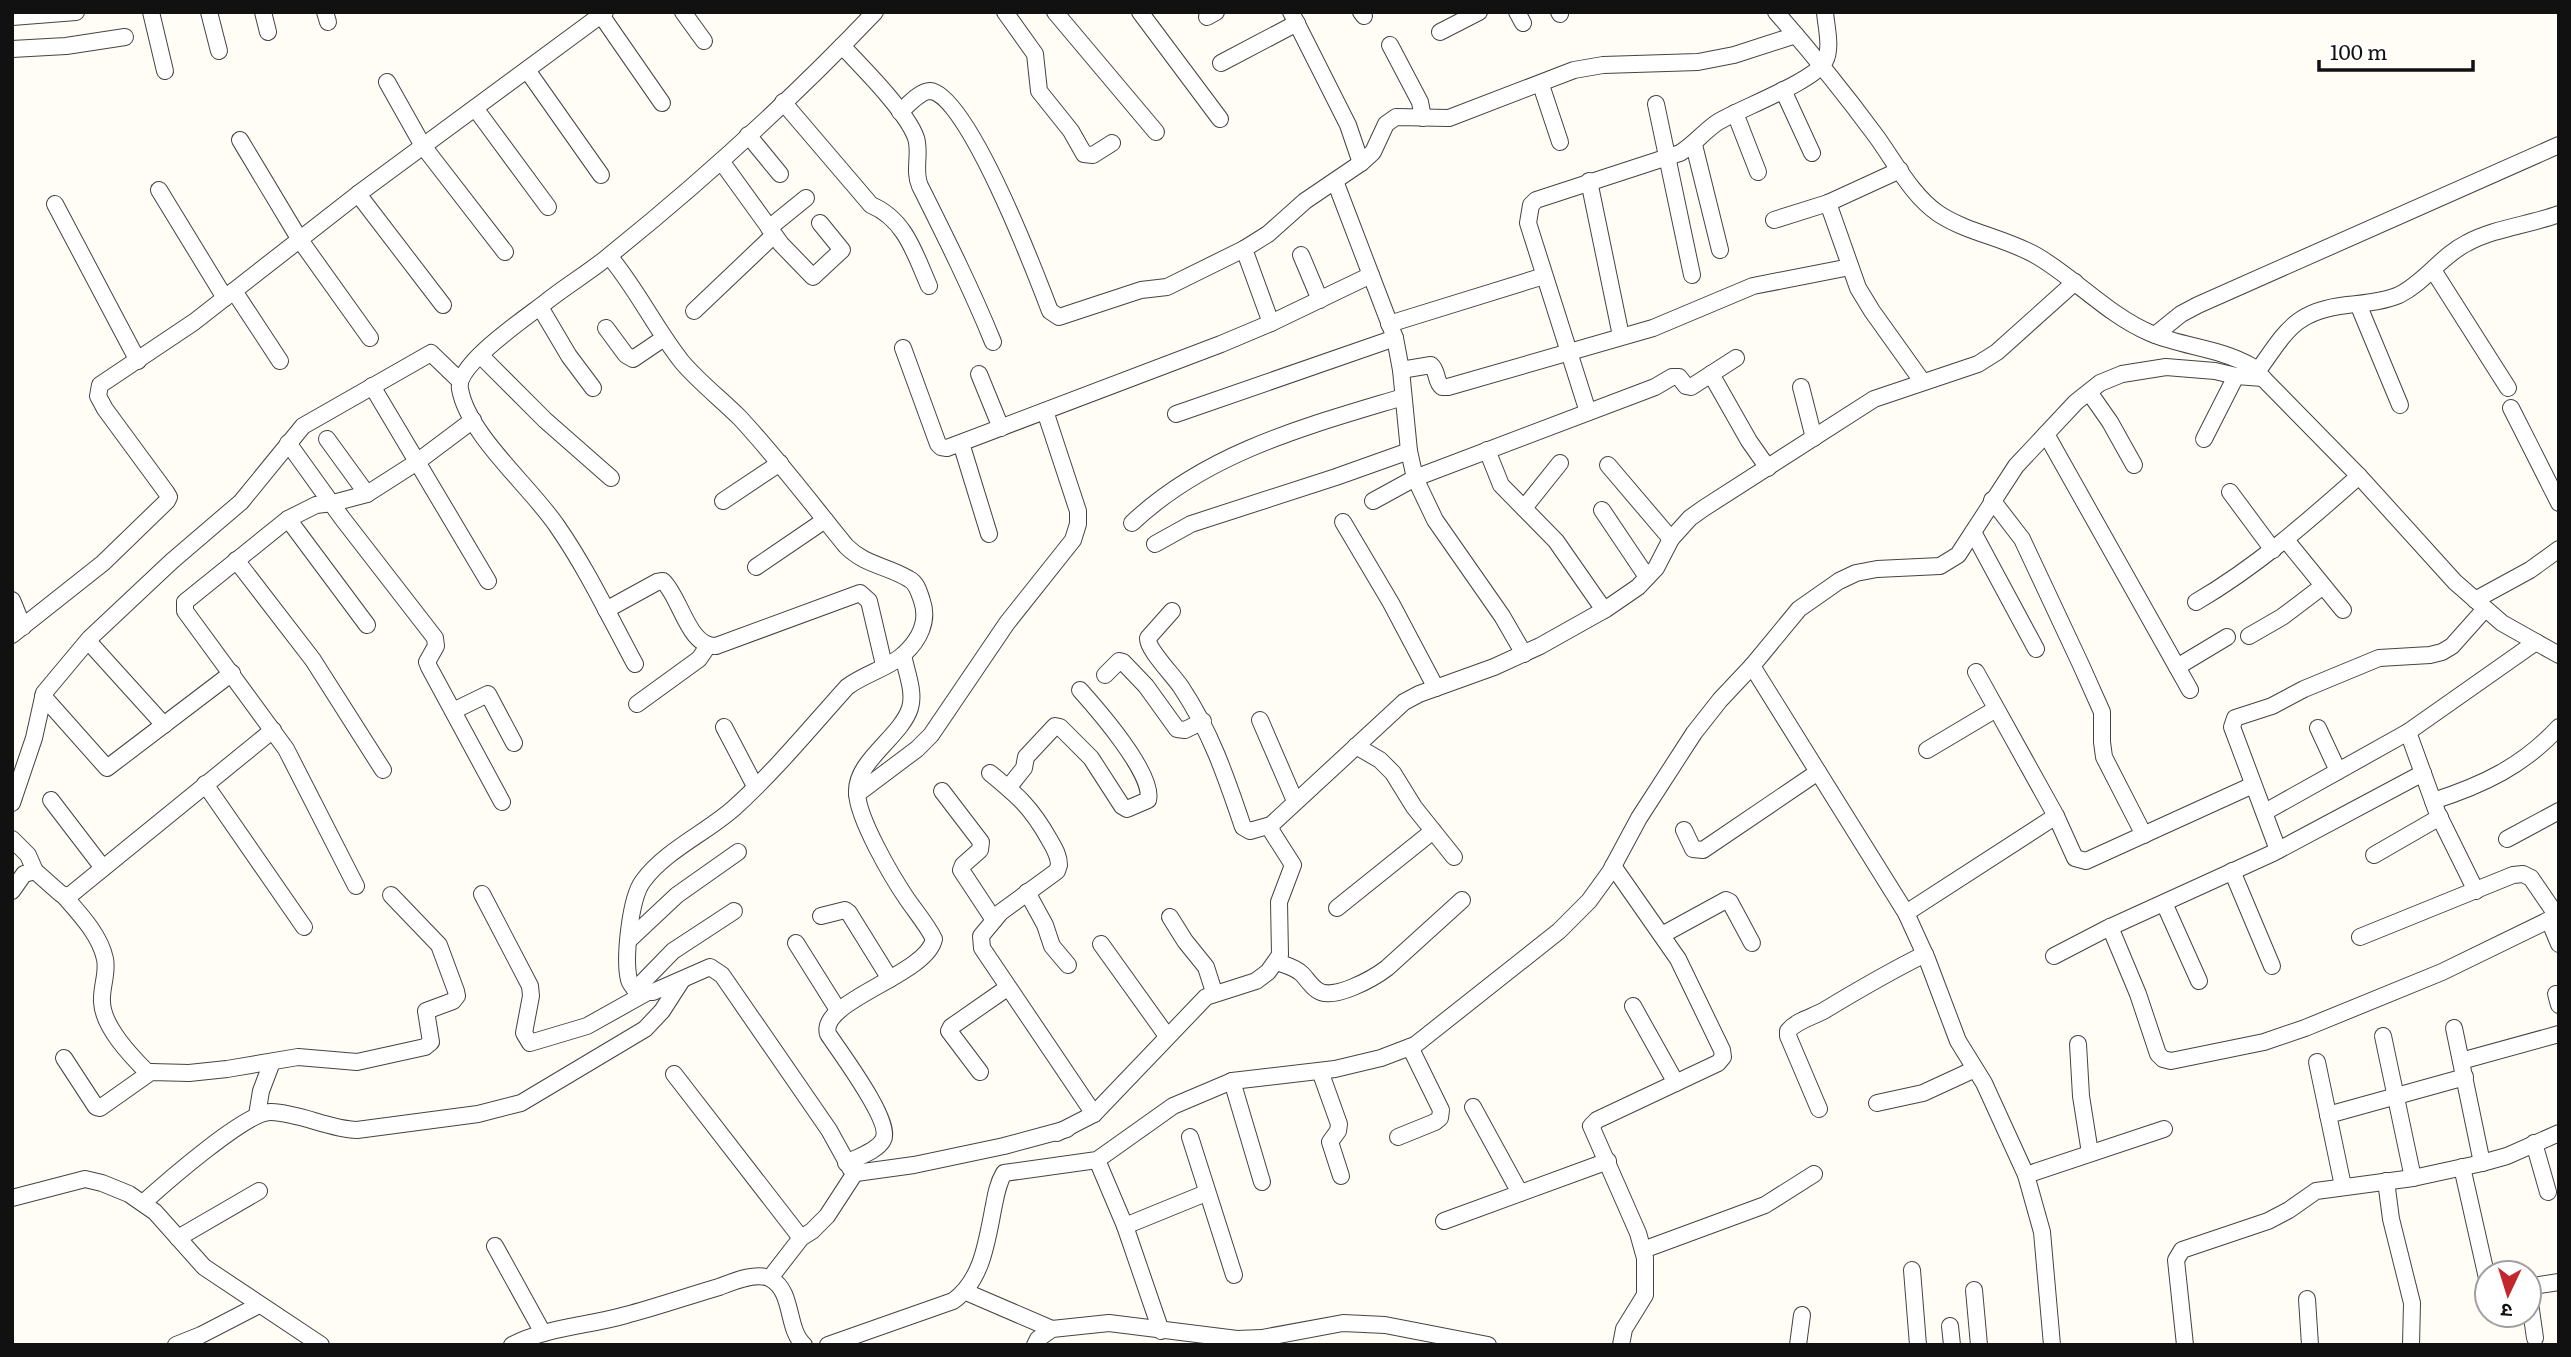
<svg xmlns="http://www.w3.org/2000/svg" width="2571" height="1357" viewBox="0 0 2571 1357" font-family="Literata,'Noto Sans Devanagari',serif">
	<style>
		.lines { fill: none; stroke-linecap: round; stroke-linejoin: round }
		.minor-casing { stroke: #444; stroke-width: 18 }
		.minor { stroke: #fff; stroke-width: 16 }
	</style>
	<rect width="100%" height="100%" fill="#fffdf5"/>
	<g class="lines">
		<defs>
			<g id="minor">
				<path d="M151,12l14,59"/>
				<path d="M209,12l10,39"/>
				<path d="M263,12l5,20"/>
				<path d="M325,12l3,10"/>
				<path d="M683,12l21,29"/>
				<path d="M1005,12l30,42 4,37 32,40 13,23 9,1 19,-12"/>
				<path d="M1055,12l101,120"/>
				<path d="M1140,12l80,107"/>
				<path d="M1291,12l57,113 13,38"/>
				<path d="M1361,12l3,4"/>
				<path d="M1517,12l6,11"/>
				<path d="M1559,12l1,2"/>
				<path d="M1776,12c35,40 69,82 100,124 19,26 36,60 63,78 29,19 67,24 98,42 39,23 71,59 113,77 33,14 70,15 101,33l108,110 96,106 47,41 57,32"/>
				<path d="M601,15l61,88"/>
				<path d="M12,17l64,-5"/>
				<path d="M1207,17l9,-5"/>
				<path d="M1440,32l39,-20"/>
				<path d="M1390,45l30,57 3,16"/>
				<path d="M842,46c20,21 65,66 74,92 5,16 -3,32 4,48 26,52 51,102 73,156"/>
				<path d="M12,49l54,-3 59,-9"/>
				<path d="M1221,63l76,-40"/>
				<path d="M527,70l74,105"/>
				<path d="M387,82l36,64 82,106"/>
				<path d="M1541,85l19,57"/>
				<path d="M1783,90l29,63"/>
				<path d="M783,102l88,103c34,14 44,49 58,81"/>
				<path d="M1656,104l36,171"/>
				<path d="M475,108l73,99"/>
				<path d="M900,112c7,-6 20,-21 30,-21 37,1 107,186 120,220l9,6 82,-27 26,-3 77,-38 24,-15 37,-33 56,-38 12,-11 13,-28 10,-7 53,1 125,-48 29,-5 95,-3 36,-7 62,-20"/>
				<path d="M1735,113l23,59"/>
				<path d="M748,135l32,39"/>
				<path d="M240,140l60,100 70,98"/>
				<path d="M1694,145l26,105"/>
				<path d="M721,161l60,83 32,33 29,-27 -22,-27"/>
				<path d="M1335,181l60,157 6,32 8,81 6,27 20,42 67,96 22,38"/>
				<path d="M1589,181l32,155"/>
				<path d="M159,190l66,108"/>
				<path d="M358,194l85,111"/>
				<path d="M1828,203l30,85 14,23 50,70"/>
				<path d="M55,204l83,157"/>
				<path d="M1774,220l54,-17 72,-33"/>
				<path d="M769,228l37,-30"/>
				<path d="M1244,249l27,74"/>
				<path d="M1301,255l19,45"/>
				<path d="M609,256c28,33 46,72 73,106 18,21 39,37 58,56 38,41 71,85 106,128 20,20 40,19 63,33 8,4 10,13 13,22 7,20 -3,39 -18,53 -13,13 -40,20 -57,33 -36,40 -72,84 -113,121 -28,25 -68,42 -91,73 -13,17 -19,78 -14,99 2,6 5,8 9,12h15l57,-25 12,8 107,155 21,38 6,5 58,-8 90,-19 63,-17"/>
				<path d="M2433,270l75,118"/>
				<path d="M234,291l46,70"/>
				<path d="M2358,304l42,101"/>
				<path d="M540,307l29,49 24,32"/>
				<path d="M694,311l80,-76"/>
				<path d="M1389,324l155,-48"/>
				<path d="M606,328l20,27 7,4 31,-21"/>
				<path d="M2155,335l26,-21 17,-9 361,-160"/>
				<path d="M903,348l35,96 3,3 6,1 274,-104 50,-21 100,-48"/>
				<path d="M480,355l65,65 66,58"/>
				<path d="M1401,370l30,-5c7,6 4,16 11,22h6l205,-59 100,-42 97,-19"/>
				<path d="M2257,372c29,-40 37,-61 90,-67 17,-2 36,-3 52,-10 26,-13 42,-39 68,-52 28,-15 62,-18 92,-29"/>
				<path d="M979,374l22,54"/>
				<path d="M1711,374l38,67 19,27"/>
				<path d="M372,386l116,195"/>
				<path d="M1801,387l13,51"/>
				<path d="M2089,392l21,30 24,43"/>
				<path d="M2511,408l48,95"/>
				<path d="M1588,412l-60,-189 3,-18 5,-5 144,-47c15,-9 24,-22 38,-31 21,-13 97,-41 107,-61 7,-13 1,-35 0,-49"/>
				<path d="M1176,414l219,-76"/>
				<path d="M2046,434l144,256"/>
				<path d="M327,439l40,55"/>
				<path d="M2204,439l32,-63"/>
				<path d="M288,443l54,75 93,120 1,8 -9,16 2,5 73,135"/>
				<path d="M961,443l28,91"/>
				<path d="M1487,450l14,35 55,56 48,69"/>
				<path d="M1608,465l63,74"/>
				<path d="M2230,492l43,58"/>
				<path d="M1992,500l30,39 59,126 21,47v30l2,15 40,78"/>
				<path d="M723,501l57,-38"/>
				<path d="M1373,501l42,-23 240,-91 17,-10h7l7,9 5,1 45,-29"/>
				<path d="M1524,508l36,-45"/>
				<path d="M1602,510l45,67"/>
				<path d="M288,519l79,106"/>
				<path d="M1343,522l48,81 45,85"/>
				<path d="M1132,523c75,-71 175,-97 271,-126"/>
				<path d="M1973,532l63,117"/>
				<path d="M2286,540l57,70"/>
				<path d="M1155,544l36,-20 145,-47 73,-26"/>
				<path d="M236,560l77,100 70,110"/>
				<path d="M756,567l69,-47"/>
				<path d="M12,600l11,27"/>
				<path d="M2475,600l55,-30 29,-21"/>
				<path d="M2196,602c60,-35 111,-80 163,-126"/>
				<path d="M606,610l51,-28 6,-1c18,17 25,66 53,65l144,-53 9,8 15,64"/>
				<path d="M1172,611l-24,27c-1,11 25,37 33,49 30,45 45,90 62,140l7,4 21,-6"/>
				<path d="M12,635l91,-72 64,-62 2,-4 -3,-5 -61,-83 -7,-13 2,-11 94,-63 164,-128 247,-182"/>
				<path d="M2249,636l33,-19 41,-31"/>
				<path d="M88,641l76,84"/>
				<path d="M635,664c-25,-46 -48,-95 -78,-138 -27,-40 -89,-91 -97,-137 -5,-24 67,-72 86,-87 21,-17 44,-30 64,-47 92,-74 183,-157 265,-243"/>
				<path d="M1752,666l154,247 21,46 31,82 26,42 42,92 16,57 10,113"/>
				<path d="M2177,667l50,-30"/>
				<path d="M1976,672l80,144 19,42 11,3 167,-76"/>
				<path d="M1105,675l14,-14 4,1 23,24 31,43 8,1 18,-9"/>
				<path d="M43,696l64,72 125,-95"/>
				<path d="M637,704l62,-45 9,-13"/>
				<path d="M453,711l35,-17 26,49"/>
				<path d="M1260,720l35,81"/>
				<path d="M724,727l31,59"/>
				<path d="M2318,728l20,43"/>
				<path d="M2408,732l29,80 39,79"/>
				<path d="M1356,746l24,14 13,13 21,34 40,50"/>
				<path d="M1927,750l69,-41"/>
				<path d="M990,773c28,23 41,34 59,66 5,9 10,16 10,26l-2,6 -56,41 -20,24 1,12 112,166"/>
				<path d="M205,784l99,143"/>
				<path d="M1008,788l16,-20 2,-11 29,-31 5,1 31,31 31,48 5,3 21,-9c7,-25 -51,-91 -68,-110"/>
				<path d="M942,791l39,51 -1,8 -17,15 -2,5 33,50"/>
				<path d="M857,794l60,-45 14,-14 76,-112 66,-83 5,-16v-13l-33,-100"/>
				<path d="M51,800l52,68"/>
				<path d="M2433,801c50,-16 90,-35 126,-74"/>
				<path d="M12,803l22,-65 10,-45 46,-55 82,-77 69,-59 62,-76 128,-73 29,28"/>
				<path d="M2265,812l143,-80 128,-90"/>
				<path d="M1684,830l9,19 10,1 115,-78"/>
				<path d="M12,839l16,16 7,16"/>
				<path d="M2507,839l52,-28"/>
				<path d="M2278,850l-46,-123 3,-9 37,-12 32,-17 75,-31 51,-3 12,-3 10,-6 33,-37"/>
				<path d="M2374,855l66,-38"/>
				<path d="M1613,866l65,93 44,91 1,7 -5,6 -121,57 -6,6 47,107 7,25v37l-21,34 -3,16"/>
				<path d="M2232,871l40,95"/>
				<path d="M356,886l-70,-137 -101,-138v-9l103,-83 28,-14 17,-2 34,-9 50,-32 56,-42"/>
				<path d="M12,891l12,-17 11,-3 26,23 8,2 204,-166"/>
				<path d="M1027,892l18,33 7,21 16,19"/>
				<path d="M482,894l48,92 1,10 -7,37 6,10 57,-17 59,-33"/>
				<path d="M64,896c15,17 36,39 41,63 3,14 -4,28 -3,43 1,25 29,54 46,71"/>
				<path d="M2164,903l35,78"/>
				<path d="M1337,908l96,-77"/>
				<path d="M1906,913l150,-97"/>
				<path d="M821,916l24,-6 4,3 41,66"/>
				<path d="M1170,917l15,24 21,26 8,25"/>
				<path d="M2549,920l10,24"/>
				<path d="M2110,927l28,67 20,60 5,5 8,2 93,-19 41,-14 137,-56 117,-57"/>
				<path d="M1662,935l64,-35 4,2 22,41"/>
				<path d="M2360,937l153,-62 10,-1 8,4 26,38"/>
				<path d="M629,940l48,-45 61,-43"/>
				<path d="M796,943l42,67"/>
				<path d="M1101,944l66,92"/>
				<path d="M2054,956l52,-27 167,-76 150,-80"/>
				<path d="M1277,962c8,3 18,5 25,12 5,5 9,12 15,16 15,12 57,-12 70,-22l75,-68"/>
				<path d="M635,990l38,-39 61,-40"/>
				<path d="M2556,994l3,11"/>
				<path d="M1633,1006l43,77"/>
				<path d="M2454,1028l28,135"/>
				<path d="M2383,1036l30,142"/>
				<path d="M2078,1044l3,52 9,57"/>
				<path d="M64,1058l32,49 4,1 51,-36 38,1 38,-4 71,-12 59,5 68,-15 6,-5 -5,-31 27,-10 4,-5 -1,-5 -17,-46 -48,-50"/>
				<path d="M2461,1061l98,-27"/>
				<path d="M2317,1062l26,124"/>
				<path d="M1320,1071l19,53 -1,7 -8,11 11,34"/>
				<path d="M980,1072l-31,-41 2,-4 56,-39"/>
				<path d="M674,1074l127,164"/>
				<path d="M1232,1081l30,101"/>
				<path d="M1877,1103l46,-10 52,-24"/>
				<path d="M1473,1107l47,86"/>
				<path d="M1819,1109l-31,-73v-5c9,-11 25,-14 37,-21 33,-20 66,-39 100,-56"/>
				<path d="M257,1115l4,-24 11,-29"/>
				<path d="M2328,1115l137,-38"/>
				<path d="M1057,1133l37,-19 112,-117 50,-16 12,-9 12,-17 -1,-53 14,-37 -21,-33 -1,-7 133,-123 15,-8 75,-27 46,-21 66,-37 32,-22 18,-19 15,-29 19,-21 14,-10 170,-109 104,-35 19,-12 78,-70"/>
				<path d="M1190,1137l44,138"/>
				<path d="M1398,1137l37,-15 5,-4 1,-8 -31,-63"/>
				<path d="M2534,1143l14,49"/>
				<path d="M1097,1160l28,66 36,105"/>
				<path d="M846,1163c12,-6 31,-12 37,-23 10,-18 -44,-89 -55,-106 -10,-33 99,-59 106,-95 -7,-14 -18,-27 -27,-40 -15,-22 -49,-80 -50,-106 -2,-32 44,-56 53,-85 5,-16 -4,-37 -7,-53"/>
				<path d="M2462,1167l25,111"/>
				<path d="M2026,1175l138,-46"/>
				<path d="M2386,1181l5,38 21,84 -1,42"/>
				<path d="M12,1198l73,-19 17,4 27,11 26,18 49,55 117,78"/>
				<path d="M143,1203c21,-19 104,-92 128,-91 30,1 57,17 86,18l121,-16 43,-11 124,-74 17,-18 20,-31"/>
				<path d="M1444,1221l164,-60"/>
				<path d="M1125,1226l81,-33"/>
				<path d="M178,1238l81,-47"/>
				<path d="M495,1246l48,87"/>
				<path d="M1643,1250l122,-45 49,-31"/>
				<path d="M1912,1270l6,75"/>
				<path d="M770,1278l31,-40 11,-7 15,-15 28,-43"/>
				<path d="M1974,1290l5,55"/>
				<path d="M966,1292l86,37"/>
				<path d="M2529,1292l3,-6 27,-4"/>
				<path d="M2529,1296l6,42"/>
				<path d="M2307,1299l3,46"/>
				<path d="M1950,1326l2,19"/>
				<path d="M176,1345l25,-10 58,-30"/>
				<path d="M512,1345c35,-18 76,-19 114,-30 31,-8 62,-19 93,-28 13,-5 38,-16 52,-8 23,13 15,50 33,66"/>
				<path d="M828,1345l125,-44c30,-21 34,-62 41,-96 2,-11 4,-22 10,-32l93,-13 76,-54 59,-25 103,-12 46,-11 34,-13 144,-114 30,-30 21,-29 29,-54 55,-85 26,-33 32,-34 47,-57 40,-28 17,-8 21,-4 63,-3 18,-11 58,-89 60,-64 24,-19 22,-9 44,-7 49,4 21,5 27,2"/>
				<path d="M1035,1345l3,-6 14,-10 57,-6 128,16 25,-1 81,-15 42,2 103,20"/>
				<path d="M1798,1345l4,-30"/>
				<path d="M2185,1345l-9,-85 6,-10 86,-29 21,-11 27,-19 97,-13 69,-15 25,-7 52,-23"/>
			</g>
		</defs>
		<!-- minor casing -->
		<use href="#minor" class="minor-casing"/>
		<!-- minor -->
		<use href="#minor" class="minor"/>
	</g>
	<!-- border -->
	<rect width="2571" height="1357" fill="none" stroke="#111111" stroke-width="28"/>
	<!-- north arrow -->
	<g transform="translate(2508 1294) rotate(184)"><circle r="33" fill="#ffffff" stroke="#a0a0a0" stroke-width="2"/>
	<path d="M0-5L12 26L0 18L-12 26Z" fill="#c4262e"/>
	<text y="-10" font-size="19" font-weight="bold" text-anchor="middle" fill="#111111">उ</text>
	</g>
	<!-- scale -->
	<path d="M2319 60v10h154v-10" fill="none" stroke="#111111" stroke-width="3.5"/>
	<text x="2330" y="60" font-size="21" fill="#111111" stroke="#ffffff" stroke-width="5" paint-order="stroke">100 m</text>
</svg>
